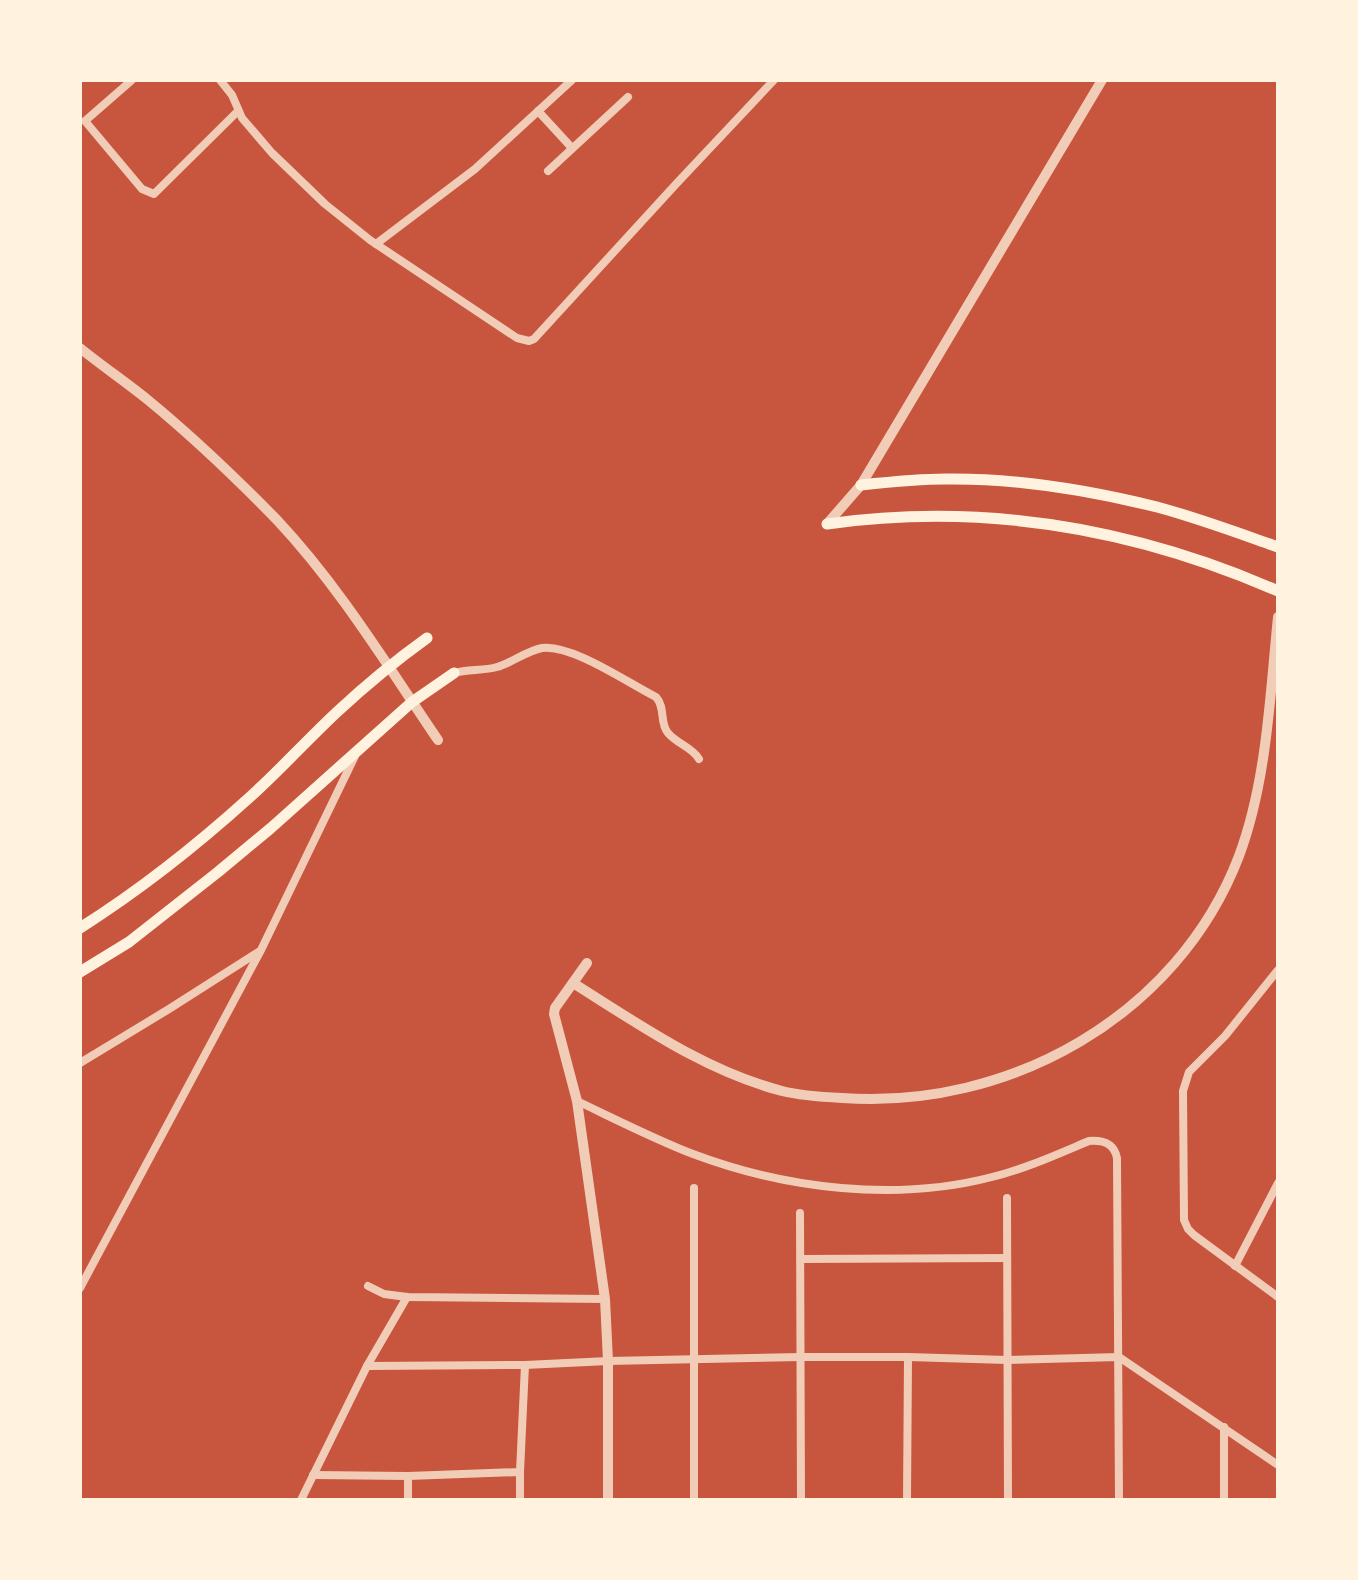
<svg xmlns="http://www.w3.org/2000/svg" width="1358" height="1580" viewBox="0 0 1358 1580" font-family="'IBM Plex Sans',sans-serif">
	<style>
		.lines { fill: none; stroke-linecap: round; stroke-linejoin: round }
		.minor { stroke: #f1ccb7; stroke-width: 8 }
		.tertiary { stroke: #f1ccb7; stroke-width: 10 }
		.secondary { stroke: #fff3e0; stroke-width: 11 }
	</style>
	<rect width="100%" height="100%" fill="#c8553d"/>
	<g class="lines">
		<!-- minor -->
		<g class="minor">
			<path d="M132,80l-47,41 57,68 12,5 84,-83"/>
			<path d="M220,80l12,15 10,23 30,35 53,51 45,36 147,98 12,3 5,-2 143,-156 97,-103"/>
			<path d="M538,111l34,37"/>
			<path d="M548,171l80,-74"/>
			<path d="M376,244l99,-75 97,-89"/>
			<path d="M454,673c14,-4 29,-2 43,-6 15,-4 29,-16 45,-19 30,-4 86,35 114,49 10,11 3,25 12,36 9,11 24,14 31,26"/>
			<path d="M1278,970l-53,66 -36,36 -6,19 1,129 4,9 6,6 84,62"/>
			<path d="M80,1063l89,-54 91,-58"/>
			<path d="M577,1101c38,18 77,38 116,53 93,35 203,48 299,23 33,-8 66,-23 97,-36 14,-1 25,2 28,17l2,342"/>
			<path d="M1007,1198l1,302"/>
			<path d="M800,1213l1,287"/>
			<path d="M801,1259l206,-1"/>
			<path d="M1235,1266l43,-83"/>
			<path d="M368,1286l16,8 23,3 198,2"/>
			<path d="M80,1288l181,-338 94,-194"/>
			<path d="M407,1297l-40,69 158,-1 83,-4 193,-4h107l99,3 112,-3 159,108"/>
			<path d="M313,1475l95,1 112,-4 5,-107"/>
			<path d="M301,1500l66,-134"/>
			<path d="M408,1500v-24"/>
			<path d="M520,1500v-28"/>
			<path d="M694,1500v-312"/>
			<path d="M907,1500l1,-143"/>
			<path d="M1224,1500v-73"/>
		</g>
		<!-- tertiary -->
		<g class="tertiary">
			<path d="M80,348c22,18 46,34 68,52 45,37 88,78 129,120 62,66 110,145 161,220"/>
			<path d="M827,524l34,-39 241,-405"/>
			<path d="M587,963l-32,45 -1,6 23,87 28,198 3,62v139"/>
			<path d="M573,983c67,42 132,88 209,108 20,5 40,6 60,7 167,12 336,-82 397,-242 28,-75 31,-161 39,-239"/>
		</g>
		<!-- secondary -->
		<g class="secondary">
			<path d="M861,485c28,-3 57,-6 85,-6 71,-1 142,11 211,28 41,11 81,26 121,40"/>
			<path d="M827,524c157,-22 307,4 451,67"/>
			<path d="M80,928c60,-38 117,-83 170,-131 30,-27 57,-57 87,-85 29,-27 58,-51 90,-74"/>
			<path d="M80,972l49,-30 89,-70 53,-44 141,-126 42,-29"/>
		</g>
	</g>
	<!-- border -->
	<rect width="1358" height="1580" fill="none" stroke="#fff3e0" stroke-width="164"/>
</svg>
